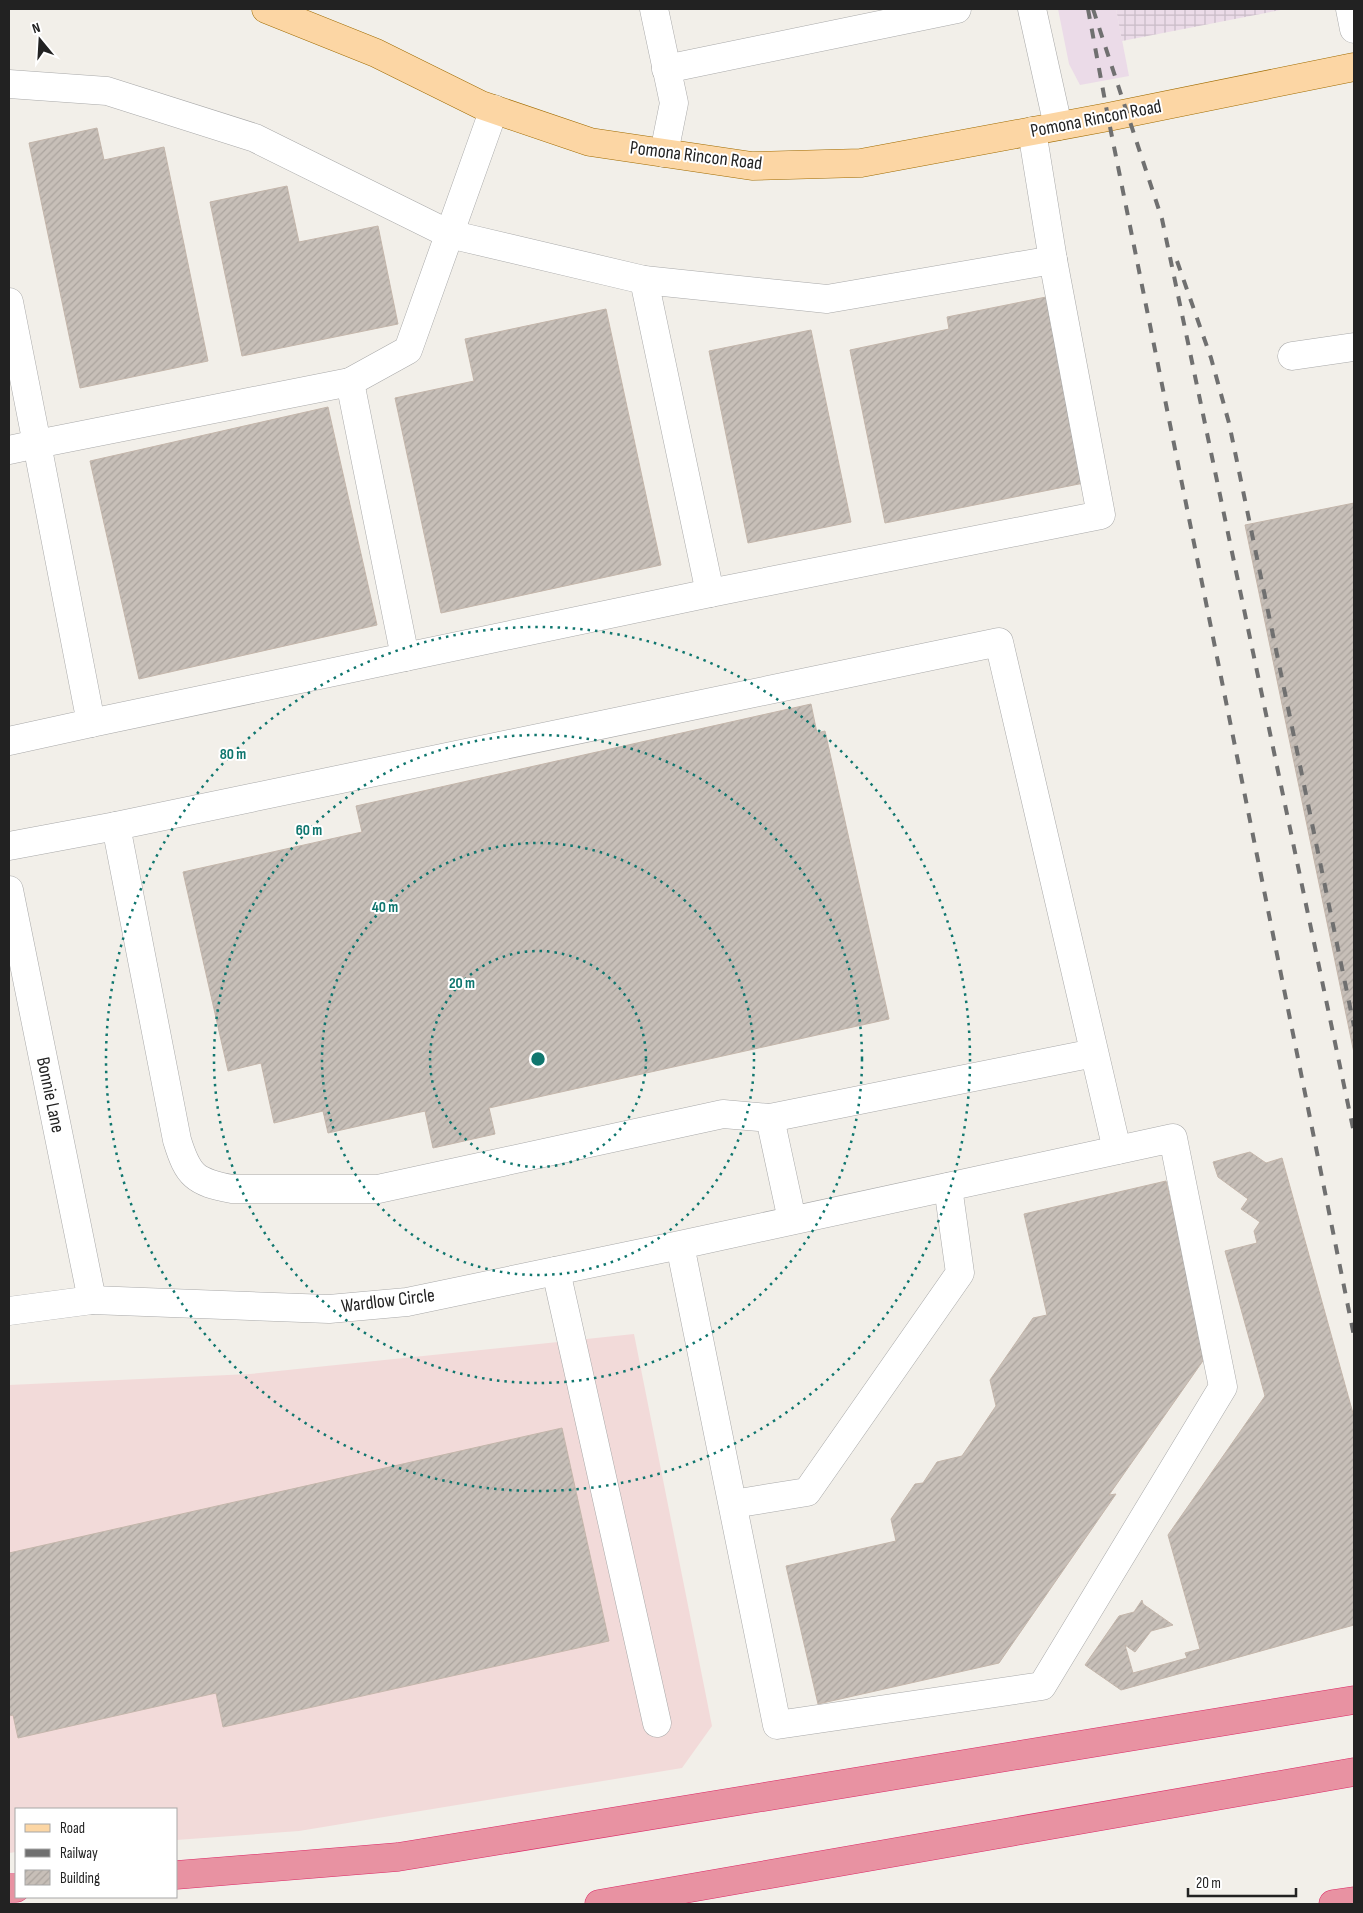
<svg xmlns="http://www.w3.org/2000/svg" width="1363" height="1913" viewBox="0 0 1363 1913" font-family="'Sofia Sans Condensed',sans-serif">
	<style>
		.commercial { fill: #f2dad9 }
		.industrial { fill: url(#industrial-grid) }
		.railway { fill: #ebdbe8 }
		.building { fill: url(#building-hatch); stroke: #c4b6ab }
		.lines { fill: none; stroke-linecap: round; stroke-linejoin: round }
		.minor-casing { stroke: #a9a9a9; stroke-width: 29 }
		.major-casing { stroke: #a06b00; stroke-width: 29 }
		.highway-casing { stroke: #dc2a67; stroke-width: 29 }
		.minor { stroke: #fff; stroke-width: 28 }
		.major { stroke: #fcd6a4; stroke-width: 28 }
		.highway { stroke: #e892a2; stroke-width: 28 }
		.rail { stroke: #707070; stroke-width: 4; stroke-dasharray: 10 10; stroke-linecap: butt }
		.ring { fill: none; stroke: #0f766e; stroke-width: 2.5; stroke-dasharray: 2.5 5 }
		.labels { text-anchor: middle; dominant-baseline: central; stroke-width: 4; stroke-linejoin: round; paint-order: stroke }
		.street-label { font-size: 19px; fill: #222; stroke: #fff }
		.centre { fill: #0f766e; stroke: #fff; stroke-width: 2.5 }
		.ring-label { font-size: 15px; text-anchor: middle; font-weight: bold; fill: #0f766e; stroke: #fff; stroke-width: 4; stroke-linejoin: round; paint-order: stroke }
	</style>
	<defs>
		<pattern id="industrial-grid" width="8" height="8" patternUnits="userSpaceOnUse" patternTransform="scale(1.25)"><rect width="8" height="8" fill="#ebdbe8"/><path d="M0 4h8M4 0v8" fill="none" stroke="#c9bcc7"/></pattern>
		<pattern id="building-hatch" width="6" height="6" patternUnits="userSpaceOnUse" patternTransform="scale(1.25)"><rect width="6" height="6" fill="#c7bfb8"/><path d="M-1 1l2-2M0 6l6-6M5 7l2-2" fill="none" stroke="#aba49e"/></pattern>
	</defs>
	<rect width="100%" height="100%" fill="#f2efe9"/>
	<!-- commercial -->
	<path class="commercial" d="M634,1334l78,392 -30,42 -383,63 -123,9v-31h-160v43l-7,1v-468l241,-11z"/>
	<!-- industrial -->
	<path class="industrial" d="M1116,9h170l-164,32z"/>
	<!-- railway -->
	<path class="railway" d="M1058,9h58l13,67 -49,9 -11,-21z"/>
	<!-- building -->
	<g class="building">
		<path d="M97,128l7,32 60,-13 44,214 -128,27 -51,-245z"/>
		<path d="M287,186l12,56 79,-16 20,98 -156,32 -32,-154z"/>
		<path d="M1046,297l38,186 -199,40 -35,-173 99,-21 -2,-12z"/>
		<path d="M606,309l55,256 -220,48 -46,-215 79,-17 -9,-42z"/>
		<path d="M811,330l40,192 -103,21 -39,-192z"/>
		<path d="M328,407l49,218 -238,54 -49,-218z"/>
		<path d="M1354,503v550l-109,-528z"/>
		<path d="M811,704l6,29 8,-2 64,288 -400,89 6,26 -62,14 -8,-37 -97,22 -5,-22 -49,12 -13,-60 -33,8 -45,-199 179,-40 -6,-26z"/>
		<path d="M1250,1152l16,11 16,-5 72,259v208l-233,65 -36,-25 34,-49 15,-4 8,-12 1,4 30,21 -22,6 -16,21 -10,-7 8,28 54,-15 -2,-5 15,-4 -32,-114 97,-139 -40,-145 32,-8 -3,-12 6,-9 -19,-13 7,-10 -30,-22 -5,-15z"/>
		<path d="M1166,1181l41,174 -98,140 7,-1 -117,169 -181,41 -32,-138 110,-25 -5,-22 24,-35 8,-1 14,-21 25,-6 34,-50 -6,-26 43,-62 14,-3 -23,-101z"/>
		<path d="M562,1428l47,213 -386,86 -7,-34 -198,45 -5,-23 -4,1v-163z"/>
	</g>
	<g class="lines">
		<defs>
			<g id="minor">
				<path d="M654,9l20,94 -10,50"/>
				<path d="M1032,9l26,117"/>
				<path d="M1350,9l4,20"/>
				<path d="M666,69l291,-60"/>
				<path d="M9,84l98,7 148,47 194,96 195,46 183,19 226,-39"/>
				<path d="M644,280l66,313"/>
				<path d="M9,302l28,142 313,-62 58,-32 86,-241"/>
				<path d="M1292,356l62,-9"/>
				<path d="M9,450l28,-6 54,279 -82,18"/>
				<path d="M405,657l305,-64 391,-78 -48,-255 -21,-129"/>
				<path d="M91,723l314,-66 -55,-275"/>
				<path d="M9,846l107,-20"/>
				<path d="M9,890l83,410"/>
				<path d="M1094,1053l-324,65 -47,-4 -345,75h-146c-37,-7 -44,-13 -55,-49l-61,-314 883,-184 118,508"/>
				<path d="M770,1118l22,102"/>
				<path d="M556,1271l101,452"/>
				<path d="M9,1311l83,-11 237,9 78,-7 273,-57 493,-107 50,249 -181,299 -265,39 -97,-480"/>
				<path d="M733,1504l74,-12 153,-219 -12,-86"/>
			</g>
			<path id="major" d="M266,9l110,44 105,52 109,37 162,24 109,-3 247,-46 246,-50"/>
			<g id="highway">
				<path d="M176,1875l222,-18 956,-157"/>
				<path d="M9,1888h7"/>
				<path d="M599,1904l755,-132"/>
				<path d="M1333,1904l21,-3"/>
			</g>
		</defs>
		<!-- minor casing -->
		<use href="#minor" class="minor-casing"/>
		<!-- major casing -->
		<use href="#major" class="major-casing"/>
		<!-- highway casing -->
		<use href="#highway" class="highway-casing"/>
		<!-- minor -->
		<use href="#minor" class="minor"/>
		<!-- major -->
		<use href="#major" class="major"/>
		<!-- highway -->
		<use href="#highway" class="highway"/>
		<!-- rail -->
		<g class="rail">
			<path d="M1088,9l20,108 246,1219"/>
			<path d="M1093,9l69,210 192,914"/>
			<path d="M1177,261l34,97 18,65 125,603"/>
		</g>
	</g>
	<!-- distance rings -->
	<g class="ring">
		<circle cx="538" cy="1059" r="108"/>
		<circle cx="538" cy="1059" r="216"/>
		<circle cx="538" cy="1059" r="324"/>
		<circle cx="538" cy="1059" r="432"/>
	</g>
	<g class="labels">
		<!-- street labels -->
		<g class="street-label">
			<text transform="translate(1096 119) rotate(-11)">Pomona Rincon Road</text>
			<text transform="translate(696 156) rotate(7)">Pomona Rincon Road</text>
			<text transform="translate(50 1095) rotate(78)">Bonnie Lane</text>
			<text transform="translate(388 1301) rotate(-7)">Wardlow Circle</text>
		</g>
	</g>
	<circle cx="538" cy="1059" r="8" class="centre"/>
	<g class="ring-label">
		<text x="233" y="759">80 m</text>
		<text x="309" y="835">60 m</text>
		<text x="385" y="912">40 m</text>
		<text x="462" y="988">20 m</text>
	</g>
	<!-- border -->
	<rect width="1363" height="1913" fill="none" stroke="#222222" stroke-width="20"/>
	<!-- legend -->
	<rect x="15" y="1808" width="162" height="90" fill="#ffffff" stroke="#a7a7a7"/>
	<rect x="25" y="1824" width="25" height="8" fill="#fcd6a4" stroke="#a7a7a7"/>
	<text x="60" y="1833" font-size="15" fill="#222222">Road</text>
	<rect x="25" y="1849" width="25" height="8" fill="#707070" stroke="#a7a7a7"/>
	<text x="60" y="1858" font-size="15" fill="#222222">Railway</text>
	<rect x="25" y="1870" width="25" height="15" fill="url(#building-hatch)" stroke="#a7a7a7"/>
	<text x="60" y="1883" font-size="15" fill="#222222">Building</text>
	<!-- north arrow -->
	<g transform="translate(40 40) rotate(342)" stroke="#ffffff" stroke-width="4" paint-order="stroke">
	<path d="M0-4L9 19L0 12L-9 19Z" fill="#222222"/>
	<text y="-8" font-size="14" font-weight="bold" text-anchor="middle" fill="#222222">N</text>
	</g>
	<!-- scale -->
	<path d="M1188 1888v8h108v-8" fill="none" stroke="#222222" stroke-width="2.5"/>
	<text x="1196" y="1888" font-size="15" fill="#222222" stroke="#ffffff" stroke-width="4" paint-order="stroke">20 m</text>
</svg>
